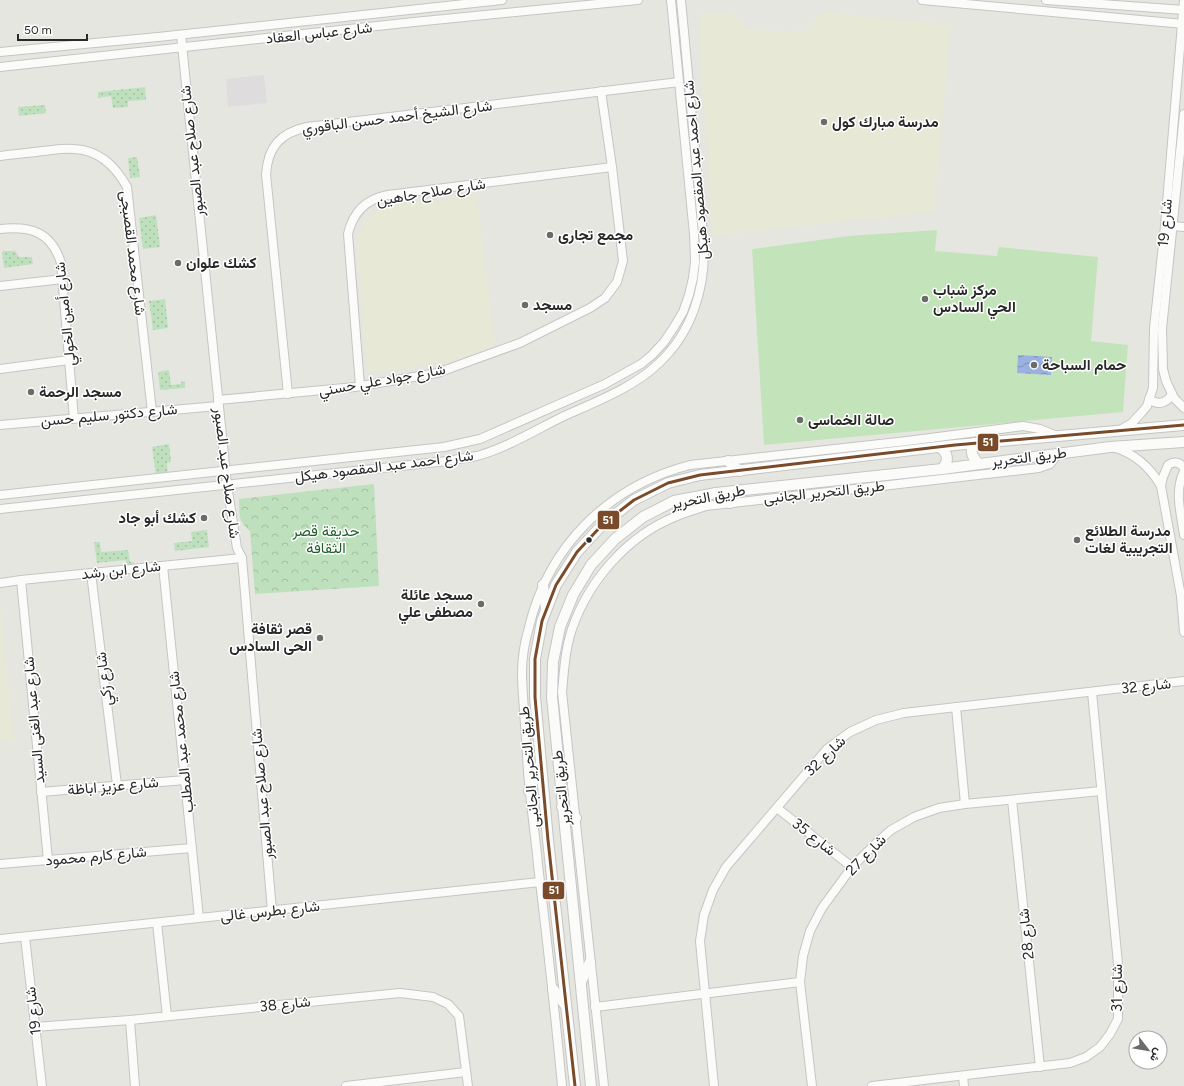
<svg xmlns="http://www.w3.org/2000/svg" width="1184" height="1086" viewBox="0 0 1184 1086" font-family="Figtree,Vazirmatn,sans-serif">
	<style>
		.industrial { fill: #dfdcde }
		.education { fill: #e7e8d6 }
		.park { fill: url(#park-crowns) }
		.garden { fill: url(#garden-dots) }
		.pitch { fill: #c3e4ba }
		.water { fill: url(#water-waves) }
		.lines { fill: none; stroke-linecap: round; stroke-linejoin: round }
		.minor-casing { stroke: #c5c5c5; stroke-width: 10 }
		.tertiary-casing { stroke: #c5c5c5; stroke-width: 12 }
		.minor { stroke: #fbfbfa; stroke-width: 8 }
		.tertiary { stroke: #fbfbfa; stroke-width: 10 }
		.bus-1-casing { stroke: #fff; stroke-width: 6 }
		.bus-1 { stroke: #7a4b2a; stroke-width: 3 }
		.poi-dot { fill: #6b6b69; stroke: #fff; stroke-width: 1.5 }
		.bus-dot { fill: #292929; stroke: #fff; stroke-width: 1.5 }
		.labels { text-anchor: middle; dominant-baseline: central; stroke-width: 3; stroke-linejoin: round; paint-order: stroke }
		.street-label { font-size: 15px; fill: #292929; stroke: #fff }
		.poi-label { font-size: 15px; font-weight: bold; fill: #292929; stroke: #fff; text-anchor: start }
		.park-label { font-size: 15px; fill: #205f2c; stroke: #fff }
		.line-badge { stroke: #fff; stroke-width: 1.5 }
		.badge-label { font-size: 11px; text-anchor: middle; font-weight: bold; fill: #fff }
	</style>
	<defs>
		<pattern id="park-crowns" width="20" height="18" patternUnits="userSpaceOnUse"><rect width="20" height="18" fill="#bee0bd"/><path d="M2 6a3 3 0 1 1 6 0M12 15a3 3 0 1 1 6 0" fill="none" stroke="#a3c0a2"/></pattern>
		<pattern id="garden-dots" width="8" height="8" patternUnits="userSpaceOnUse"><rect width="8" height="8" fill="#bee0bd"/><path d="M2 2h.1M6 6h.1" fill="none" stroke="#a3c0a2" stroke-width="1.8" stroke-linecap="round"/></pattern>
		<pattern id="water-waves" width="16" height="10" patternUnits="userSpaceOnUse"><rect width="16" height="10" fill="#9ab2e2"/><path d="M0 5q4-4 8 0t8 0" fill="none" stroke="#7e91b7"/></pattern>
	</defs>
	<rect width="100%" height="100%" fill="#e6e6e0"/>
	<!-- industrial -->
	<path class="industrial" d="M264,75l3,28 -39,4 -2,-28z"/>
	<!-- education -->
	<g class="education">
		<path d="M825,12l126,13 -17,187 -222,24 -14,-222h35l15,16 55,2z"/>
		<path d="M477,195l18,150 -40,16 -87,12 -11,-118 1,-20 10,-17 16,-11z"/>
		<path d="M0,599l14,142 -14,1z"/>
	</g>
	<!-- park -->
	<path class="park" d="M374,484l5,102 -124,8 -5,-63c-13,-11 -10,-15 -11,-32z"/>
	<!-- garden -->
	<g class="garden">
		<path d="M145,87l1,13 -18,1v6l-15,1 -2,-12 -13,2v-6z"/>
		<path d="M45,105l1,8 -27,3 -1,-9z"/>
		<path d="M137,157l3,20 -10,1 -2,-20z"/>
		<path d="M156,215l4,32 -17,2 -4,-31z"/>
		<path d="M3,251h12l4,6h13l1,7 -29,4 -2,-15z"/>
		<path d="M165,299l3,29 -15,2 -4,-29z"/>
		<path d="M169,370l2,15 10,-1v-2l4,-1v7l-25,2 -2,-18z"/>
		<path d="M169,444l2,18 -4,1 1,12 -12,1 -4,-29z"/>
		<path d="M207,530l2,17 -34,4 -1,-8 18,-2 -1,-9z"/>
		<path d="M94,542h6l1,10 27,-2 2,12h3l1,5 -7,1 -1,-8 -29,3z"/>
	</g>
	<!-- pitch -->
	<path class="pitch" d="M937,230l-2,21 62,5 2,-9 99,10 -7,84 37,4 -5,67 -359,33 -12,-196 97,-13z"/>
	<!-- water -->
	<path class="water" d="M1018,355l34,2 -1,18 -34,-2z"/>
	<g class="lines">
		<defs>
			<g id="minor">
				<path d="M922,0l262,24"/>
				<path d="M1046,0l138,10"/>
				<path d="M181,35l46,450 10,63 5,10 30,353"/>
				<path d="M0,52l158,-15 344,-37"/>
				<path d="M0,67l414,-45 224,-22"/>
				<path d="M1184,114l-22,215 1,40 3,12 8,17 10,10"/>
				<path d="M0,156c14,-2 29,-3 43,-5 10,-1 21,-3 31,-2 25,1 42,18 53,38l25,225"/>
				<path d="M1173,226l11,1"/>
				<path d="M0,229c30,-3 51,2 61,34l13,156"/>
				<path d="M0,286l63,-7"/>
				<path d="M0,369l69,-9"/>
				<path d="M360,386l-12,-152c5,-22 18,-35 40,-39l224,-28"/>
				<path d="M288,394l-22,-220c2,-27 14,-41 41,-47l372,-45"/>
				<path d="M1149,399c9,7 18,4 23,-5"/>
				<path d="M218,400l137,-13 82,-14 83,-30 70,-35 15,-10 12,-16 6,-21 -11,-94 -11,-76"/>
				<path d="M0,425l218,-19"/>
				<path d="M1120,430l12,-7 10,-11 5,-6 6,-18 1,-60 11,-102 19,-226"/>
				<path d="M1115,448c21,6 36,21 46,38l20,110 3,36"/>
				<path d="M1184,471c-10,21 -3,42 0,64"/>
				<path d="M1161,486l2,-9 5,-12c6,-4 12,-3 16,3"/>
				<path d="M0,495l444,-48 36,-8 125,-55 36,-20 11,-9 12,-13 10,-15 9,-15 6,-17 4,-17 2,-16 -1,-28 -23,-234"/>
				<path d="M0,509l447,-48c10,-2 20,-3 30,-5 29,-8 57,-25 85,-39 33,-15 71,-29 97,-54 33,-31 46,-74 45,-118l-23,-245"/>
				<path d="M163,566l36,352"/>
				<path d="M91,573l26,212"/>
				<path d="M21,580l27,280"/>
				<path d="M0,583l21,-3 221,-22"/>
				<path d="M956,707l9,97"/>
				<path d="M41,792l144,-12"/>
				<path d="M1012,800l28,267"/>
				<path d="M777,808l75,59"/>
				<path d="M0,864l192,-16"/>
				<path d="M157,923l10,93"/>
				<path d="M25,937l17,149"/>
				<path d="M0,939l540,-57"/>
				<path d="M595,1007l205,-25"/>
				<path d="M130,1020l5,66"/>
				<path d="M35,1027l95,-7 270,-27 33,4 15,7 11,12 9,70"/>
				<path d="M963,1076l1,10"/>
				<path d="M346,1086l120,-14"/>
				<path d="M562,1086c-7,-74 -15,-147 -24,-221 -2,-24 -6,-49 -8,-73 -3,-23 -3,-45 -5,-67 -1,-18 -3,-36 -3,-53 0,-15 3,-31 7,-45 20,-82 80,-141 161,-162l217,-24 116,-15 17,3 17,7"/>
				<path d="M604,1086l-42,-394c2,-21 3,-42 10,-63 17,-49 56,-94 105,-113 10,-4 20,-7 29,-10l333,-38 11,-4 8,-10"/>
				<path d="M714,1086l-14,-145 4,-26 9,-25 13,-23 101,-118 23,-17 26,-12 28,-7 280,-32"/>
				<path d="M812,1086l-12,-104 3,-26 7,-25 12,-23 30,-41 19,-19 20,-18 23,-13 25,-9 26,-4 136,-13"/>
				<path d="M872,1086l198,-23 16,-6 14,-10 10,-13 8,-15v-55l-26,-272"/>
			</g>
			<g id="tertiary">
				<path d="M974,443c-5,9 -1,15 5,21"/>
				<path d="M939,447c10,6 10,14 3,22"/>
				<path d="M728,461l12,10"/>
				<path d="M716,493l14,10"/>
				<path d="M543,585l3,23"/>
				<path d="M529,791l11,-26"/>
				<path d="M562,807l14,11"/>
				<path d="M581,982l9,-20"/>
				<path d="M553,989l13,17"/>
				<path d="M575,1086l-27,-246 -13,-143v-38l7,-38 14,-36 21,-33 26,-28 31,-24 34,-17 32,-8 255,-30 229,-20"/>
				<path d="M591,1086l-39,-389 1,-35 7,-35 13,-32 18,-30 24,-26 28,-22 31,-16 42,-8 226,-24 168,-22 74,-5"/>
			</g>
		</defs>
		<!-- minor casing -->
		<use href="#minor" class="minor-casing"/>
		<!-- tertiary casing -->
		<use href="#tertiary" class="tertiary-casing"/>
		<!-- minor -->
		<use href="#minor" class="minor"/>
		<!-- tertiary -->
		<use href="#tertiary" class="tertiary"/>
		<defs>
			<path id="bus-1" d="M575,1086l-27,-246 -13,-143v-38l7,-38 14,-36 21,-33 26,-28 31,-24 34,-17 32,-8 255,-30 229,-20"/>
		</defs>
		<!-- bus-1 casing -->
		<use href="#bus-1" class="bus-1-casing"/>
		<!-- bus-1 -->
		<use href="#bus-1" class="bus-1"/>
	</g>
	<!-- markers -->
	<g class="poi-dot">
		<circle cx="824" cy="122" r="4"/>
		<circle cx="550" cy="235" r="4"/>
		<circle cx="178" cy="263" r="4"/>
		<circle cx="925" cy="299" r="4"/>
		<circle cx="525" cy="305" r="4"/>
		<circle cx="1034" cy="365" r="4"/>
		<circle cx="31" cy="392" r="4"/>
		<circle cx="800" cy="420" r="4"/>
		<circle cx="204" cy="518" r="4"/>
		<circle cx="1077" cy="540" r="4"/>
		<circle cx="481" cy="604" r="4"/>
		<circle cx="320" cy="638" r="4"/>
	</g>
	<circle class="bus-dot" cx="589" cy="540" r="3.5"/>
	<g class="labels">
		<!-- street labels -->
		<g class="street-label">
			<text transform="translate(319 33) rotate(-6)">شارع عباس العقاد</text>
			<text transform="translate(397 117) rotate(-7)">شارع الشيخ أحمد حسن الباقوري</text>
			<text transform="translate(192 151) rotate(-96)">شارع صلاح عبد الصبور</text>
			<text transform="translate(696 170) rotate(-95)">شارع احمد عبد المقصود هيكل</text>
			<text transform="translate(431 192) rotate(-9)">شارع صلاح جاهين</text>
			<text transform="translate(1165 223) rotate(-85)">شارع 19</text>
			<text transform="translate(133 253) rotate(83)">شارع محمد القصبجى</text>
			<text transform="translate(65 314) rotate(-96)">شارع أمين الخولي</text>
			<text transform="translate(382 380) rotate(-10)">شارع جواد علي حسني</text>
			<text transform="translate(109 415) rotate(-5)">شارع دكتور سليم حسن</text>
			<text transform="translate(1029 457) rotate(-7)">طريق التحرير</text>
			<text transform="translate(384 466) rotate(-7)">شارع احمد عبد المقصود هيكل</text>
			<text transform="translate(227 473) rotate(83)">شارع صلاح عبد الصبور</text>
			<text transform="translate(824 492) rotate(-6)">طريق التحرير الجانبى</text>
			<text transform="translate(708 497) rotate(-11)">طريق التحرير</text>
			<text transform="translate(121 570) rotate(-6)">شارع ابن رشد</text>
			<text transform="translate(104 679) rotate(-97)">شارع زكي</text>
			<text transform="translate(1146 686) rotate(-6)">شارع 32</text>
			<text transform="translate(34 720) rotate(-95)">شارع عبد الغنى السيد</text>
			<text transform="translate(181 742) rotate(-96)">شارع محمد عبد المطلب</text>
			<text transform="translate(825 756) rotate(-44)">شارع 32</text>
			<text transform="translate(529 767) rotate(-95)">طريق التحرير الجانبى</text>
			<text transform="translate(113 786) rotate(-5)">شارع عزيز اباظة</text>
			<text transform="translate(561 788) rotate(-96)">طريق التحرير</text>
			<text transform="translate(262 794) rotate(-95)">شارع صلاح عبد الصبور</text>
			<text transform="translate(814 837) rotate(38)">شارع 35</text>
			<text transform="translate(866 855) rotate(-46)">شارع 27</text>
			<text transform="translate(96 856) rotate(-5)">شارع كارم محمود</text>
			<text transform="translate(270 911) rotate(-6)">شارع بطرس غالى</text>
			<text transform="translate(1026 934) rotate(-96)">شارع 28</text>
			<text transform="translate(1117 988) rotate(-90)">شارع 31</text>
			<text transform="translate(285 1004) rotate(-6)">شارع 38</text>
			<text transform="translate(33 1011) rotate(-97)">شارع 19</text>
		</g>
		<!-- poi labels -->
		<g class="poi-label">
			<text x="832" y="122">مدرسة مبارك كول</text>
			<text x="558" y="235">مجمع تجارى</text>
			<text x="186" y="263">كشك علوان</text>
			<text x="933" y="290">مركز شباب<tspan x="933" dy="17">الحي السادس</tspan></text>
			<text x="533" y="305">مسجد</text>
			<text x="1042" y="365">حمام السباحة</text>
			<text x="39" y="392">مسجد الرحمة</text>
			<text x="808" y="420">صالة الخماسى</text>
			<text x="196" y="518" text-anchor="end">كشك أبو جاد</text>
			<text x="1085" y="531">مدرسة الطلائع<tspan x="1085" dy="17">التجريبية لغات</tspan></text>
			<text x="473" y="595" text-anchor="end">مسجد عائلة<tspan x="473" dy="17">مصطفى علي</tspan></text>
			<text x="312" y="629" text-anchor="end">قصر ثقافة<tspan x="312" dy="17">الحى السادس</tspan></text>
		</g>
		<!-- park labels -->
		<g class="park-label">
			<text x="326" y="531">حديقة قصر<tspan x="326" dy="17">الثقافة</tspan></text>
		</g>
	</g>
	<g class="line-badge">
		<rect x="977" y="433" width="22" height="19" rx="4" fill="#7a4b2a"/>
		<rect x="597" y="510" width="23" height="20" rx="4" fill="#7a4b2a"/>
		<rect x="542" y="881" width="23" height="19" rx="4" fill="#7a4b2a"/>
	</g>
	<g class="badge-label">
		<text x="988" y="446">51</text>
		<text x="608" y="524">51</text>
		<text x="554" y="894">51</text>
	</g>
	<!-- north arrow -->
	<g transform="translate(1148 1050) rotate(121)"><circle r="19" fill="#ffffff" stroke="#a9a9a9"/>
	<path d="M0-3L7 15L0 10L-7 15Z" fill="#6b6b69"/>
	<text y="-6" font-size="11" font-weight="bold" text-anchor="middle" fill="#292929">ش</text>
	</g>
	<!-- scale -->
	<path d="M18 34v6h69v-6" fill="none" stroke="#292929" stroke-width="2"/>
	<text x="24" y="34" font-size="12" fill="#292929" stroke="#ffffff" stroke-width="3" paint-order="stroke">50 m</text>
</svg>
